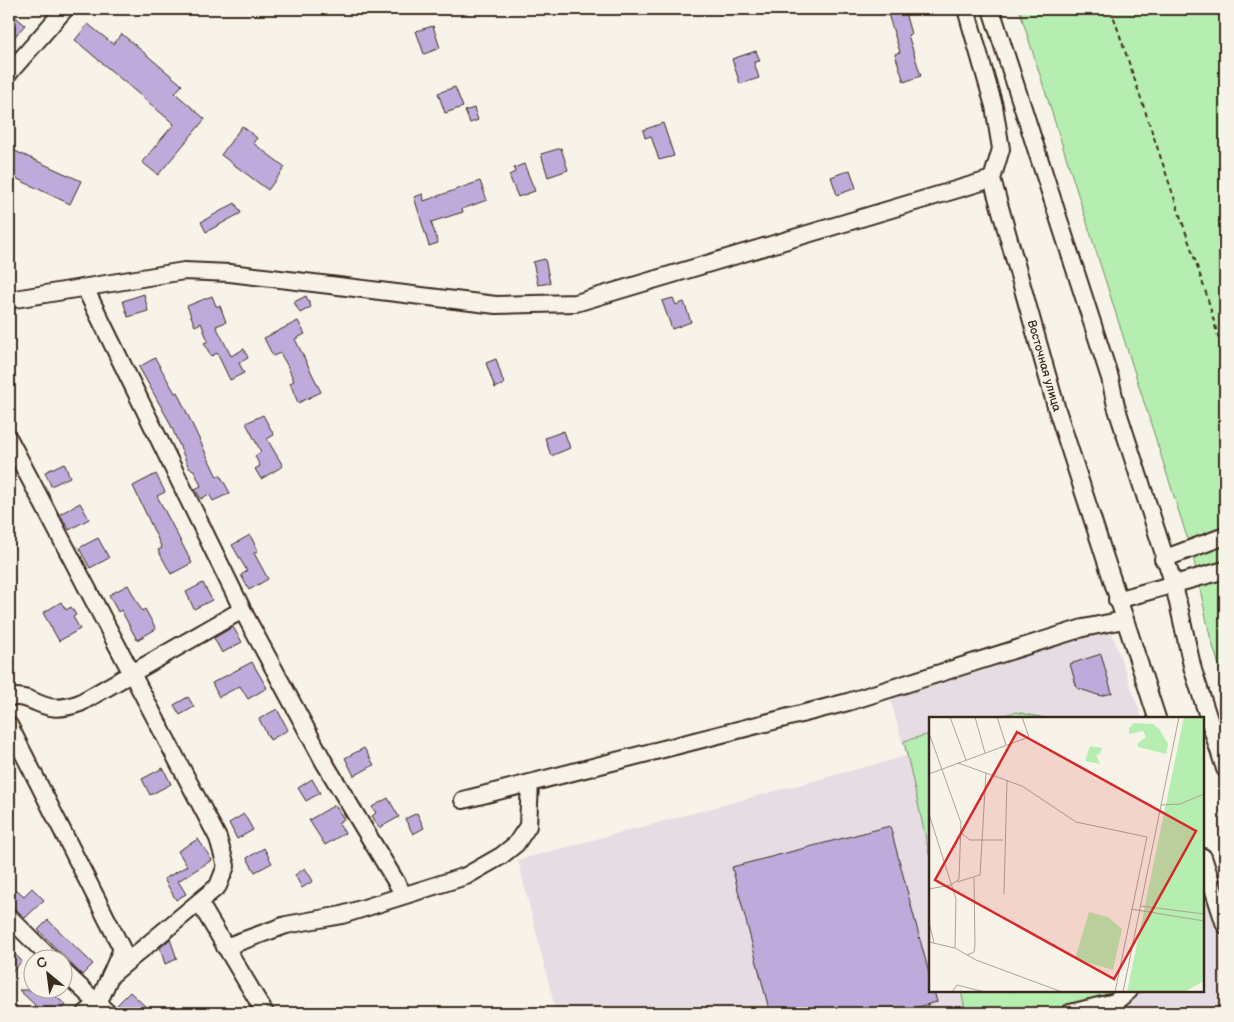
<svg xmlns="http://www.w3.org/2000/svg" width="1234" height="1022" viewBox="0 0 1234 1022" font-family="'Balsamiq Sans',sans-serif">
	<style>
		.built { fill: #e6dde4 }
		.green { fill: #b6edb0; stroke: #788c67 }
		.building { fill: #beabdb; stroke: #3b2a1e }
		.lines { fill: none; stroke-linecap: round; stroke-linejoin: round }
		.minor-casing { stroke: #3b2a1e; stroke-width: 20 }
		.path { stroke: #3b2a1e; stroke-width: 2; stroke-dasharray: 5 4; stroke-linecap: butt }
		.minor { stroke: #f7f3e8; stroke-width: 16 }
		.labels { text-anchor: middle; dominant-baseline: central; stroke-width: 4; stroke-linejoin: round; paint-order: stroke }
		.street-label { font-size: 12px; fill: #3b2a1e; stroke: #f7f3e8 }
		.inset-road { fill: none; stroke: #aca397; stroke-width: 1 }
		.view { fill: #d62828; fill-opacity: 0.15; stroke: #d62828; stroke-width: 2.5 }
		.inset-edge { fill: none; stroke: #3b2a1e; stroke-width: 2.5 }
	</style>
	<rect width="100%" height="100%" fill="#f7f3e8"/>
	<filter id="ink" filterUnits="userSpaceOnUse"><feTurbulence type="fractalNoise" baseFrequency=".02" numOctaves="2"/><feDisplacementMap in="SourceGraphic" scale="10" xChannelSelector="R" yChannelSelector="G"/><feConvolveMatrix kernelMatrix="1 2 1 2 8 2 1 2 1" color-interpolation-filters="sRGB"/></filter>
	<g filter="url(#ink)">
		<!-- built -->
		<path class="built" d="M1110,628l32,90h-212v273h273v-103l22,64v61h-669l-38,-153 388,-104 -18,-66z"/>
		<!-- green -->
		<g class="green">
			<path d="M1019,9h206v676l-15,-49 -17,-80z"/>
			<path d="M1016,712l29,6h-55z"/>
			<path d="M930,734v123l-26,-116z"/>
			<path d="M961,991h188l-111,22h-72z"/>
		</g>
		<!-- building -->
		<g class="building">
			<path d="M904,9l7,25 -3,1 13,41 -17,6 -9,-28 5,-2 -12,-38z"/>
			<path d="M9,11l16,14 -16,18z"/>
			<path d="M88,24l25,20 9,-10 60,51 -7,8 30,26 -47,56 -16,-13 32,-38 -99,-84z"/>
			<path d="M433,26l7,22 -16,6 -8,-23z"/>
			<path d="M756,51l4,10 -6,1 5,16 -19,6 -8,-25z"/>
			<path d="M455,87l8,20 -18,6 -7,-20z"/>
			<path d="M474,108l4,12 -8,3 -5,-12z"/>
			<path d="M663,123l11,33 -15,4 -8,-24 -6,2 -2,-8z"/>
			<path d="M242,126l15,12 -4,5 32,24 -17,23 -47,-35z"/>
			<path d="M561,148l7,22 -20,7 -7,-23z"/>
			<path d="M15,151l66,30 -11,23 -61,-29v-10z"/>
			<path d="M524,164l11,27 -17,6 -9,-22 6,-3 -1,-4z"/>
			<path d="M850,170l6,18 -19,7 -6,-18z"/>
			<path d="M480,181l7,19 -25,9 1,3 -32,10 7,21 -9,3 -15,-49 9,-3 1,7z"/>
			<path d="M235,203l6,10 -35,19 -5,-10z"/>
			<path d="M545,259l5,24 -12,2 -5,-23z"/>
			<path d="M144,294l4,17 -20,6 -5,-16z"/>
			<path d="M212,296l4,10h4l6,16 -10,4 15,30 13,-7 4,9 -9,5 5,10 -14,7 -13,-27 -6,3 -7,-13 4,-2 -7,-18 -6,3 -8,-20z"/>
			<path d="M306,296l5,11 -11,6 -6,-11z"/>
			<path d="M673,298l3,7 8,-3 7,20 -19,7 -10,-28z"/>
			<path d="M298,321l7,13 -10,5 26,53 -23,11 -8,-20 4,-2 -7,-16 -7,-12 -7,3 -9,-18z"/>
			<path d="M155,358l20,35 2,-1 40,85 3,-2 10,18 -17,8 -4,-7 -8,5 -6,-10 6,-3 -7,-16 -5,-2 -20,-47 -30,-54z"/>
			<path d="M496,359l8,25 -9,4 -9,-25z"/>
			<path d="M263,415l11,20 -7,4 16,27 -22,13 -6,-10 5,-3 -5,-10 6,-4 -15,-29z"/>
			<path d="M564,431l6,17 -19,8 -6,-18z"/>
			<path d="M64,463l6,14 -19,9 -6,-14z"/>
			<path d="M156,474l9,18 -8,4 35,67 -21,11 -13,-24 4,-2 -29,-62z"/>
			<path d="M80,503l9,16 -20,11 -9,-16z"/>
			<path d="M250,535l8,16 -4,2 14,26 -19,11 -8,-15 6,-4 -15,-26z"/>
			<path d="M98,538l11,20 -19,10 -11,-20z"/>
			<path d="M203,583l9,17 -18,9 -8,-17z"/>
			<path d="M128,585l14,26 3,-2 11,20 -19,11 -16,-30 -3,2 -9,-17z"/>
			<path d="M61,602l5,8 5,-3 5,8 -3,2 7,12 -21,12 -16,-28z"/>
			<path d="M233,627l9,15 -20,11 -8,-15z"/>
			<path d="M1101,654l11,39 -11,3 -24,-8 -7,-24z"/>
			<path d="M252,662l15,26 -19,11 -8,-13 -21,11 -7,-14z"/>
			<path d="M188,697l6,10 -14,8 -6,-10z"/>
			<path d="M277,709l11,21 -18,10 -11,-21z"/>
			<path d="M364,748l10,17 -20,11 -9,-18z"/>
			<path d="M163,768l8,16 -21,11 -8,-16z"/>
			<path d="M312,779l8,14 -14,8 -8,-13z"/>
			<path d="M388,798l11,19 -20,11 -7,-12 4,-3 -4,-6z"/>
			<path d="M335,805l9,14 -6,4 7,10 -20,12 -16,-25z"/>
			<path d="M417,813l7,15 -11,6 -8,-15z"/>
			<path d="M244,814l9,16 -16,9 -8,-16z"/>
			<path d="M890,826l40,151v14h4l3,11 -42,11h-125l-38,-146z"/>
			<path d="M198,839l14,21 -34,21 8,13 -10,6 -12,-21 23,-13 -9,-15z"/>
			<path d="M264,848l8,15 -17,9 -8,-14z"/>
			<path d="M305,868l8,13 -11,7 -7,-13z"/>
			<path d="M32,888l12,12 -19,18 -16,-16v-4l8,-8 7,6z"/>
			<path d="M48,920l45,44 -11,11 -44,-45z"/>
			<path d="M170,939l7,20 -12,5 -5,-16z"/>
			<path d="M9,949l13,12 -13,14z"/>
			<path d="M19,990h29l18,15 -7,8h-18l-7,-6 1,-2z"/>
			<path d="M130,992l16,15 -5,6h-16l-8,-8z"/>
		</g>
		<g class="lines">
			<defs>
				<g id="minor">
					<path d="M966,9l28,97 7,43 -9,30 65,231 100,308"/>
					<path d="M991,9l119,369 6,28 58,179 19,85 32,99"/>
					<path d="M9,73l56,-64"/>
					<path d="M85,288l161,329 78,145 80,133"/>
					<path d="M9,300l175,-29 46,2 266,32 80,-2 416,-124"/>
					<path d="M9,439l209,399 8,28 -8,20 -108,90"/>
					<path d="M1163,559l62,-23"/>
					<path d="M1117,600l108,-30"/>
					<path d="M9,697c31,-2 32,20 71,6l162,-93"/>
					<path d="M9,725l113,224 -24,55 -12,9"/>
					<path d="M463,800l385,-98 235,-74 41,-8"/>
					<path d="M1203,857l22,68"/>
					<path d="M199,902l66,111"/>
					<path d="M9,917l43,43"/>
					<path d="M225,947l61,-22 56,-10 124,-39 35,-20 15,-12 12,-18 2,-43"/>
					<path d="M62,970l46,43"/>
					<path d="M1070,1013l45,-11 14,-11"/>
				</g>
			</defs>
			<!-- minor casing -->
			<use href="#minor" class="minor-casing"/>
			<!-- path -->
			<path class="path" d="M1111,9l96,287 18,66"/>
			<!-- minor -->
			<use href="#minor" class="minor"/>
		</g>
	</g>
	<g class="labels">
		<!-- street labels -->
		<g class="street-label">
			<text transform="translate(1044 366) rotate(74)">Восточная улица</text>
		</g>
	</g>
	<!-- overview -->
	<g transform="translate(929 717)">
		<rect width="275" height="275" fill="#f7f3e8"/>
		<path d="M255,0h20v264l-20,11h-57zM205,6l19,1 6,5 9,15 -2,10 -28,-7v-4l8,-6 -3,-6 -14,3v-6zM161,29l12,2 -2,6 -4,1 4,9 -15,-3zM160,195l19,5 14,12 -9,41 -38,-11z" fill="#b6edb0"/>
		<path class="inset-road" d="M21,0l16,43M46,0l10,36M68,0l9,28M0,16l32,90 -2,56 -8,6 -22,4M29,46l64,23 54,36 71,15 -32,155M0,57l100,-37 -7,-20M232,88l19,-1 24,-10M0,97l27,85 -1,49M31,115l10,8h33M28,165l23,-7 6,-102M75,177l3,-114M212,189l63,8M202,192l73,12M0,205l5,21M0,225l26,6 21,12 86,32M38,238l7,-3 1,-6 -1,-68M23,275l5,-7 28,7M194,275l56,-275"/>
		<path class="view" d="M88,15l179,99 -82,148 -179,-99z"/>
		<rect width="275" height="275" class="inset-edge"/>
	</g>
	<!-- margin -->
	<rect width="1234" height="1022" fill="none" stroke="#f7f3e8" stroke-width="30"/>
	<rect x="15" y="15" width="1204" height="992" fill="none" stroke="#3b2a1e" stroke-width="2" filter="url(#ink)"/>
	<!-- north arrow -->
	<g transform="translate(48 974) rotate(331)"><circle r="24" fill="#f7f3e8" stroke="#aca397"/>
	<path d="M0-4L9 19L0 12L-9 19Z" fill="#3b2a1e"/>
	<text y="-8" font-size="14" font-weight="bold" text-anchor="middle" fill="#3b2a1e">С</text>
	</g>
</svg>
